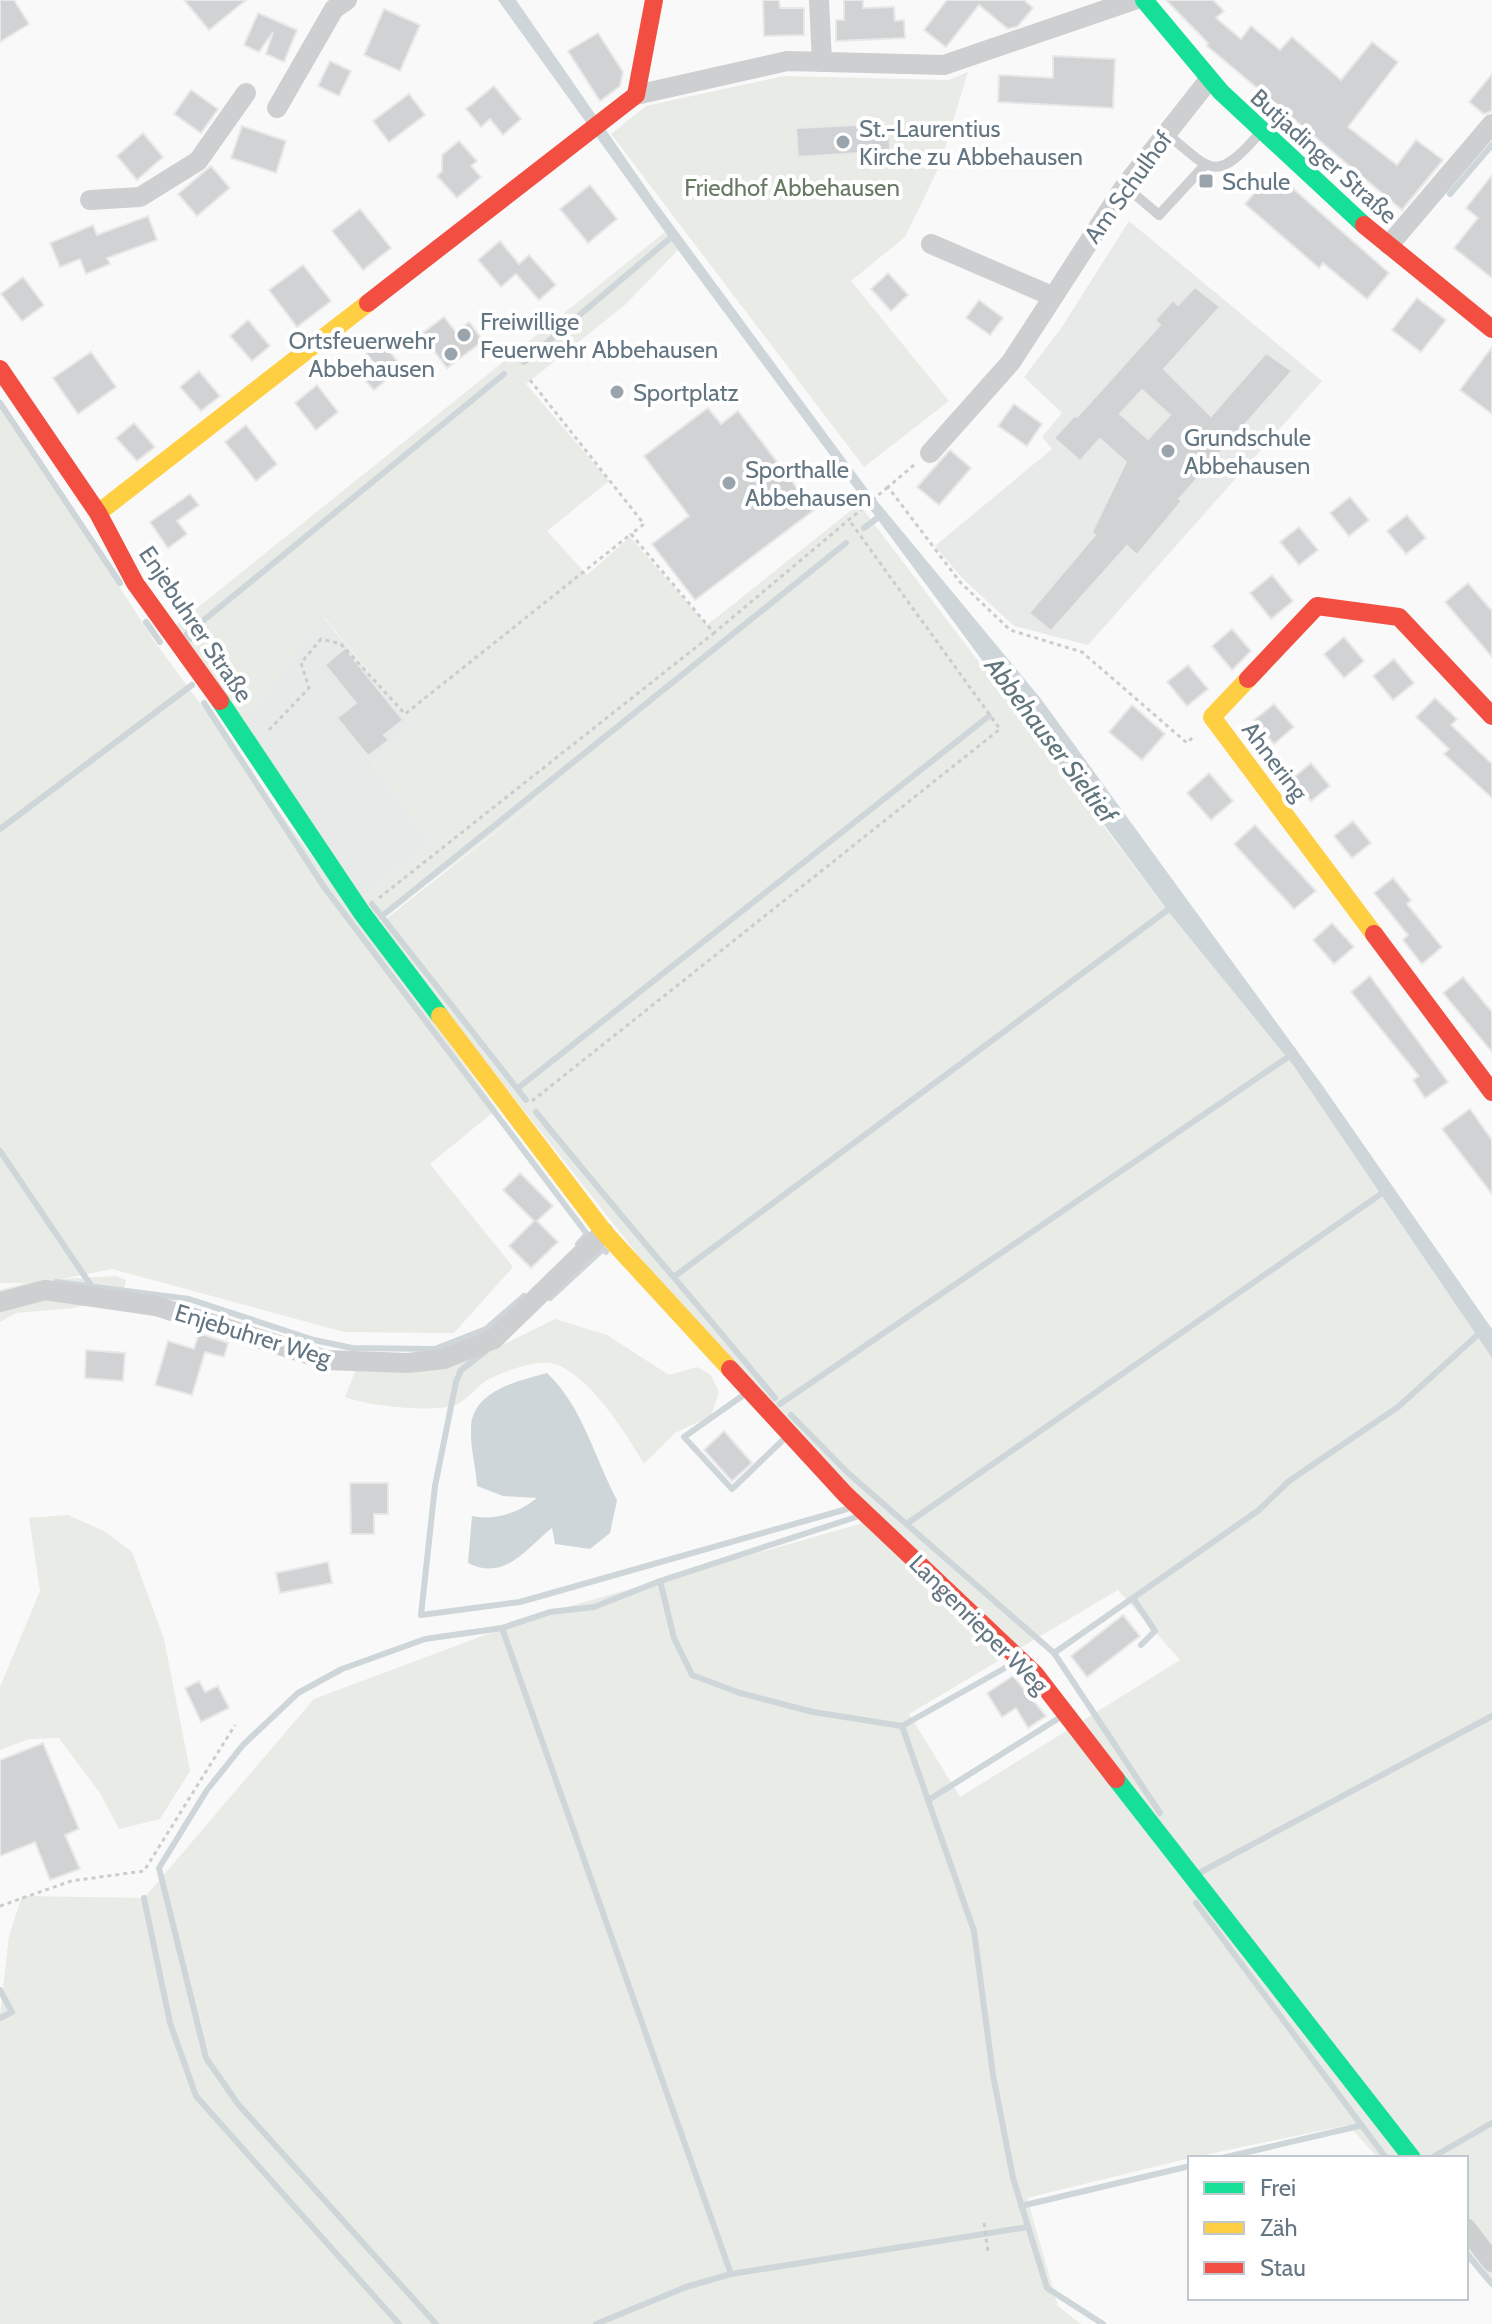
<svg xmlns="http://www.w3.org/2000/svg" width="1492" height="2324" viewBox="0 0 1492 2324" font-family="Cabin,sans-serif">
	<style>
		.built { fill: #e8e9e9 }
		.green { fill: #e8ebe6; fill-rule: evenodd }
		.water { fill: #ced6d9 }
		.lines { fill: none; stroke-linecap: round; stroke-linejoin: round }
		.stream { stroke: #ced6d9; stroke-width: 6 }
		.building { fill: #d0d2d3; stroke: #e8e8e8; stroke-width: 2; fill-rule: evenodd }
		.path { stroke: #cbcccd; stroke-width: 3; stroke-dasharray: 4 4; stroke-linecap: butt }
		.lane { stroke: #cecfd0; stroke-width: 10 }
		.street { stroke: #cecfd0; stroke-width: 20 }
		.fast { stroke: #16e098; stroke-width: 18 }
		.slow { stroke: #ffcf43; stroke-width: 18 }
		.jam { stroke: #f24e42; stroke-width: 18 }
		.poi-dot { fill: #99a4ac; stroke: #fff; stroke-width: 3 }
		.labels { text-anchor: middle; dominant-baseline: central; stroke-width: 8; stroke-linejoin: round; paint-order: stroke }
		.poi-label { font-size: 24px; fill: #657683; stroke: #fff; text-anchor: start }
		.street-label { font-size: 24px; fill: #657683; stroke: #fff }
		.park-label { font-size: 24px; fill: #687a64; stroke: #fff }
		.water-label { font-size: 26px; font-style: italic; fill: #60757c; stroke: #fff }
	</style>
	<rect width="100%" height="100%" fill="#f9f9f9"/>
	<!-- built -->
	<g class="built">
		<path d="M1129,221l193,160 -234,264 -74,-19 -52,-48 -27,-32 117,-97 -10,-12 20,-24 -38,-36 38,-50z"/>
		<path d="M323,617l89,108 -41,38 62,79 -74,58 -118,-174z"/>
	</g>
	<!-- green -->
	<g class="green">
		<path d="M968,72l-29,95 -34,70 -54,44 98,120 -85,66 -253,-333 35,-28 138,-30 165,4z"/>
		<path d="M665,232l13,18 -52,54 -100,80 83,97 -62,50 40,44 43,-38 77,88 152,-121 312,411 122,150 199,293v925l-26,-29v-96h-88l-30,-33 -158,33 -163,40 31,108 23,18h-1081v-309l9,-79 13,-40 122,2 170,-199 225,-84 324,-92 -195,-230 -290,-368 174,-137 -175,135 -18,-23 74,-58 -62,-79 41,-38 -88,-108 -83,109 -70,-97zM1118,1590l62,70 -220,137 -51,-83z"/>
		<path d="M1137,386l33,29 -22,24 -28,-25 12,-13z"/>
		<path d="M0,402l155,240 342,467 -67,55 83,103 -59,66 -110,-1 -232,-63 -51,10 55,-3 10,4 -4,17 -49,11 -57,5 -16,9v-32l26,-7h-26z"/>
		<path d="M555,1319l52,16 62,40 28,-8 14,8 8,17 -8,24 -36,17 -31,31c-18,-31 -55,-89 -89,-100 -18,-5 -50,7 -66,15 -12,6 -21,21 -34,26 -23,8 -87,1 -110,-8l11,-28 28,-9h88z"/>
		<path d="M68,1515l36,16 28,21 32,87 26,132 -30,48 -41,10 -19,-36 -41,-55 -30,1 -29,11v-63l40,-96 -11,-73z"/>
	</g>
	<!-- water -->
	<g class="water">
		<path d="M498,0h18l139,201 213,289 173,209 281,386 170,244v29l-199,-293 -122,-150 -493,-665z"/>
		<path d="M547,1373c36,34 47,84 70,127l-7,33 -20,16 -35,-5 -3,-16c-26,20 -46,54 -84,35l4,-47c24,5 46,-3 65,-18l-34,-2 -26,-10c-1,-19 -7,-39 -6,-57 0,-38 47,-48 76,-56z"/>
	</g>
	<g class="lines">
		<!-- stream -->
		<g class="stream">
			<path d="M1450,194l42,-49"/>
			<path d="M524,362l150,-127"/>
			<path d="M0,403l120,180"/>
			<path d="M864,528l16,-12"/>
			<path d="M146,622l14,20"/>
			<path d="M191,639l-4,-5 317,-260"/>
			<path d="M204,703l120,184 263,347 -9,10"/>
			<path d="M0,829l192,-144"/>
			<path d="M372,904l154,196"/>
			<path d="M382,916l464,-373"/>
			<path d="M518,1088l471,-372"/>
			<path d="M536,1112c78,97 160,190 239,286"/>
			<path d="M0,1151l90,133"/>
			<path d="M675,1276l498,-370"/>
			<path d="M56,1282l133,17 125,41 38,8 83,1 51,-20 38,-33"/>
			<path d="M550,1298l53,-49 3,3"/>
			<path d="M486,1351l-25,19 -5,12 -21,104 -14,129 99,-13 327,-93"/>
			<path d="M745,1394l-61,43 48,52 52,-50"/>
			<path d="M780,1404l511,-349"/>
			<path d="M791,1415l57,58 206,180 205,-143 30,-29 109,-74 85,-77"/>
			<path d="M908,1523l480,-334"/>
			<path d="M660,1581l14,57 18,37 48,18 73,19 89,14 110,-62"/>
			<path d="M1133,1598l22,33 -14,14"/>
			<path d="M502,1628l229,646"/>
			<path d="M1054,1653l106,160"/>
			<path d="M902,1726l72,205 19,144 20,103 34,110 56,36"/>
			<path d="M930,1799l129,-81"/>
			<path d="M1199,1873l293,-157"/>
			<path d="M144,1898l26,125 26,73 203,228"/>
			<path d="M1196,1903l190,255"/>
			<path d="M0,1990l12,22 -12,6"/>
			<path d="M1222,2158l137,-32"/>
			<path d="M1431,2158l61,-35"/>
			<path d="M1021,2206l169,-40"/>
			<path d="M1466,2253l26,31"/>
			<path d="M436,2324l-198,-220 -32,-46 -47,-190 48,-78 36,-45 55,-52 44,-24 83,-30 77,-11 48,-16 44,-5 66,-26 196,-64"/>
			<path d="M596,2324l90,-37 45,-13 297,-47"/>
		</g>
	</g>
	<!-- building -->
	<g class="building">
		<path d="M0,0h14l15,24 -29,18z"/>
		<path d="M184,0h62l-37,30z"/>
		<path d="M763,0h16l1,8h24v27l-40,1z"/>
		<path d="M844,0h19v8l31,-1 1,14 9,-1 1,18 -69,3v-21h8z"/>
		<path d="M947,0h77l9,8 -15,18 -10,3 -29,-24 -33,42 -22,-17z"/>
		<path d="M1166,0h47l11,11 -8,7 25,21 10,-13 29,24 12,-13 49,43 31,-38 26,20 -50,65 49,38 19,-25 27,20 -41,50 -195,-164 1,-3z"/>
		<path d="M384,9l36,16 -20,46 -36,-16z"/>
		<path d="M258,13l39,17 -13,32 -18,-8 7,-22 -14,20 -15,-7z"/>
		<path d="M598,33l25,39 -3,14 -20,15 -32,-50z"/>
		<path d="M1053,56l62,3 -2,49 -115,-6 1,-27 54,3z"/>
		<path d="M330,61l21,10 -12,25 -21,-10z"/>
		<path d="M1492,74v37l-8,3 -15,-12z"/>
		<path d="M494,86l27,33 -18,16 -13,-16 -9,8 -15,-18z"/>
		<path d="M191,90l27,19 -17,24 -27,-19z"/>
		<path d="M409,94l16,21 -36,27 -16,-21z"/>
		<path d="M857,125v3l32,-2 1,25 -92,6 -2,-29z"/>
		<path d="M242,126l44,15 -10,32 -45,-15z"/>
		<path d="M143,133l20,24 -26,23 -20,-24z"/>
		<path d="M459,141l18,20 -6,5 10,11 -24,21 -20,-22 5,-5v-16z"/>
		<path d="M211,166l19,22 -33,28 -19,-22z"/>
		<path d="M1273,171l116,102 -22,26 -44,-36 -4,5 -74,-64z"/>
		<path d="M1492,175v103l-38,-30 24,-30 -12,-10z"/>
		<path d="M590,185l27,34 -29,24 -28,-34z"/>
		<path d="M360,209l31,39 -28,22 -31,-39z"/>
		<path d="M148,216l9,24 -50,18 3,6 -24,10 -6,-15 -20,8 -10,-24 43,-18 4,10z"/>
		<path d="M500,241l19,23 10,-9 27,30 -17,15 -23,-26 -15,13 -23,-27z"/>
		<path d="M303,265l28,36 -34,26 -28,-37z"/>
		<path d="M888,273l20,22 -17,16 -20,-22z"/>
		<path d="M23,277l21,28 -22,16 -21,-27z"/>
		<path d="M1195,287l25,20 -56,62 47,47 55,-63 26,18 -113,128 3,2 -45,54 -10,-9 -76,85 -22,-18 66,-78 -3,-3 34,-70 -26,-23 -20,22 -26,-23 21,-23 2,2 83,-92 -5,-5 18,-20 5,5zM1142,390l28,25 -22,24 -28,-25z"/>
		<path d="M1417,298l29,22 -25,32 -29,-22z"/>
		<path d="M979,300l24,18 -13,17 -24,-17z"/>
		<path d="M444,317l12,15 13,-10 14,19 -36,27 -26,-34z"/>
		<path d="M248,320l22,26 -18,15 -22,-25z"/>
		<path d="M381,341l21,26 -28,23 -10,-11 14,-12 -12,-13z"/>
		<path d="M1492,347v67l-32,-24z"/>
		<path d="M91,352l25,35 -38,27 -25,-36z"/>
		<path d="M199,371l21,25 -19,15 -21,-24z"/>
		<path d="M317,385l21,27 -22,18 -21,-27z"/>
		<path d="M1014,404l28,20 -15,22 -29,-20z"/>
		<path d="M708,408l13,16 17,-13 76,99 -119,90 -43,-56 37,-28 -45,-60z"/>
		<path d="M134,423l21,24 -18,14 -21,-23z"/>
		<path d="M246,425l31,39 -21,17 -31,-39z"/>
		<path d="M950,450l21,18 -32,37 -22,-18z"/>
		<path d="M190,494l9,11 -22,16 10,13 -19,14 -18,-26z"/>
		<path d="M1350,497l19,23 -20,16 -19,-23z"/>
		<path d="M1407,515l19,23 -20,16 -19,-23z"/>
		<path d="M1299,527l19,23 -19,15 -19,-23z"/>
		<path d="M1272,575l21,26 -22,18 -21,-26z"/>
		<path d="M1468,583l24,28v46l-47,-55z"/>
		<path d="M1232,629l19,22 -19,19 -20,-24z"/>
		<path d="M1344,637l20,24 -20,17 -20,-24z"/>
		<path d="M345,648l58,72 -19,15 5,5 -21,16 -31,-38 19,-15 -31,-38z"/>
		<path d="M1394,659l20,24 -21,17 -20,-24z"/>
		<path d="M1188,665l20,24 -21,17 -20,-24z"/>
		<path d="M1435,698l22,21 -6,6 41,39v34l-48,-44 5,-5 -33,-32z"/>
		<path d="M1274,704l20,23 -20,17 -20,-24z"/>
		<path d="M1132,705l33,29 -23,26 -33,-28z"/>
		<path d="M1311,763l19,23 -19,15 -19,-22z"/>
		<path d="M1209,773l24,28 -22,19 -24,-27z"/>
		<path d="M1353,821l18,22 -19,15 -18,-22z"/>
		<path d="M1255,825l61,66 -22,18 -60,-65z"/>
		<path d="M1393,878l18,22 -4,4 35,43 -20,17 -19,-24 5,-5 -34,-42z"/>
		<path d="M1332,923l22,24 -20,17 -21,-24z"/>
		<path d="M1370,976l78,106 -23,16 -12,-18 6,-4 -68,-84z"/>
		<path d="M1463,977l29,35v40l-49,-59z"/>
		<path d="M1470,1109l22,31v54l-50,-65z"/>
		<path d="M520,1173l33,33 -16,15 21,21 -27,26 -22,-22 25,-25 -31,-31z"/>
		<path d="M199,1333l29,10 -4,14 -19,-5 -13,43 -37,-10 13,-44 26,8z"/>
		<path d="M86,1350l39,3 -2,28 -38,-3z"/>
		<path d="M724,1431l28,32 -20,18 -28,-31z"/>
		<path d="M350,1483h38v31h-14v20h-23z"/>
		<path d="M328,1562l4,21 -52,10 -4,-20z"/>
		<path d="M1123,1615l17,21 -53,41 -16,-21z"/>
		<path d="M1013,1676l33,40 -18,12 -12,-20 -14,9 -15,-24z"/>
		<path d="M199,1681l6,11 13,-6 11,22 -28,14 -16,-34z"/>
		<path d="M43,1743l36,86 -14,6 15,34 -30,11 -15,-38 -35,14v-96z"/>
	</g>
	<g class="lines">
		<!-- path -->
		<g class="path">
			<path d="M530,380l114,144 -13,10 83,99 174,-146"/>
			<path d="M914,465l-26,22 72,95 50,48 72,22 105,91 8,-8"/>
			<path d="M269,730l40,-42 -8,-25 20,-24 20,5 64,70 226,-180"/>
			<path d="M379,898l335,-265"/>
			<path d="M532,1101l468,-372 -151,-209"/>
			<path d="M0,1906l71,-25 73,-10 91,-146"/>
			<path d="M984,2223l4,29"/>
		</g>
		<!-- lane -->
		<g class="lane">
			<path d="M1166,133c46,38 49,51 93,1"/>
			<path d="M1125,186l34,29 46,-50"/>
		</g>
		<!-- street -->
		<g class="street">
			<path d="M819,0l3,62"/>
			<path d="M636,95l151,-34 157,4 190,-65"/>
			<path d="M277,108l57,-99 13,-9"/>
			<path d="M90,200l50,-3 58,-36 48,-68"/>
			<path d="M931,244l121,52"/>
			<path d="M1389,245l103,-121"/>
			<path d="M930,453l81,-91 114,-176 83,-105"/>
			<path d="M0,1302l45,-12 111,16 170,54 82,3 36,-4 50,-20 110,-107"/>
			<path d="M1466,2228l26,34"/>
		</g>
		<!-- fast -->
		<g class="fast">
			<path d="M1144,0l77,92 143,133"/>
			<path d="M220,701l142,212 78,103"/>
			<path d="M1116,1779l296,379"/>
		</g>
		<!-- slow -->
		<g class="slow">
			<path d="M98,513l270,-210"/>
			<path d="M1248,679l-36,38 162,217"/>
			<path d="M440,1016l164,216 126,137"/>
		</g>
		<!-- jam -->
		<g class="jam">
			<path d="M1364,225l128,104"/>
			<path d="M368,303l268,-208 18,-95"/>
			<path d="M0,369l98,144 37,70 85,118"/>
			<path d="M1248,679l69,-73 82,11 93,99"/>
			<path d="M1374,934l118,158"/>
			<path d="M730,1369l115,125 190,180 81,105"/>
		</g>
	</g>
	<!-- markers -->
	<g class="poi-dot">
		<circle cx="843" cy="142" r="8"/>
		<rect x="1198" y="173" width="16" height="16" rx="4"/>
		<circle cx="464" cy="335" r="8"/>
		<circle cx="451" cy="354" r="8"/>
		<circle cx="617" cy="392" r="8"/>
		<circle cx="1168" cy="451" r="8"/>
		<circle cx="729" cy="483" r="8"/>
	</g>
	<g class="labels">
		<!-- poi labels -->
		<g class="poi-label">
			<text x="859" y="128">St.-Laurentius<tspan x="859" dy="28">Kirche zu Abbehausen</tspan></text>
			<text x="1222" y="181">Schule</text>
			<text x="480" y="321">Freiwillige<tspan x="480" dy="28">Feuerwehr Abbehausen</tspan></text>
			<text x="435" y="340" text-anchor="end">Ortsfeuerwehr<tspan x="435" dy="28">Abbehausen</tspan></text>
			<text x="633" y="392">Sportplatz</text>
			<text x="1184" y="437">Grundschule<tspan x="1184" dy="28">Abbehausen</tspan></text>
			<text x="745" y="469">Sporthalle<tspan x="745" dy="28">Abbehausen</tspan></text>
		</g>
		<!-- street labels -->
		<g class="street-label">
			<text transform="translate(1324 156) rotate(42)">Butjadinger Straße</text>
			<text transform="translate(1128 187) rotate(-54)">Am Schulhof</text>
			<text transform="translate(196 624) rotate(56)">Enjebuhrer Straße</text>
			<text transform="translate(1275 761) rotate(53)">Ahnering</text>
			<text transform="translate(253 1335) rotate(17)">Enjebuhrer Weg</text>
			<text transform="translate(979 1624) rotate(45)">Langenrieper Weg</text>
		</g>
		<!-- park labels -->
		<g class="park-label">
			<text x="792" y="187">Friedhof Abbehausen</text>
		</g>
		<!-- water labels -->
		<g class="water-label">
			<text transform="translate(1051 740) rotate(53)">Abbehauser Sieltief</text>
		</g>
	</g>
	<!-- legend -->
	<rect x="1188" y="2156" width="280" height="144" fill="#ffffff" stroke="#c1c8cd" stroke-width="2"/>
	<rect x="1204" y="2182" width="40" height="12" fill="#16e098" stroke="#c1c8cd" stroke-width="2"/>
	<text x="1260" y="2196" font-size="24" fill="#657683">Frei</text>
	<rect x="1204" y="2222" width="40" height="12" fill="#ffcf43" stroke="#c1c8cd" stroke-width="2"/>
	<text x="1260" y="2236" font-size="24" fill="#657683">Zäh</text>
	<rect x="1204" y="2262" width="40" height="12" fill="#f24e42" stroke="#c1c8cd" stroke-width="2"/>
	<text x="1260" y="2276" font-size="24" fill="#657683">Stau</text>
</svg>
